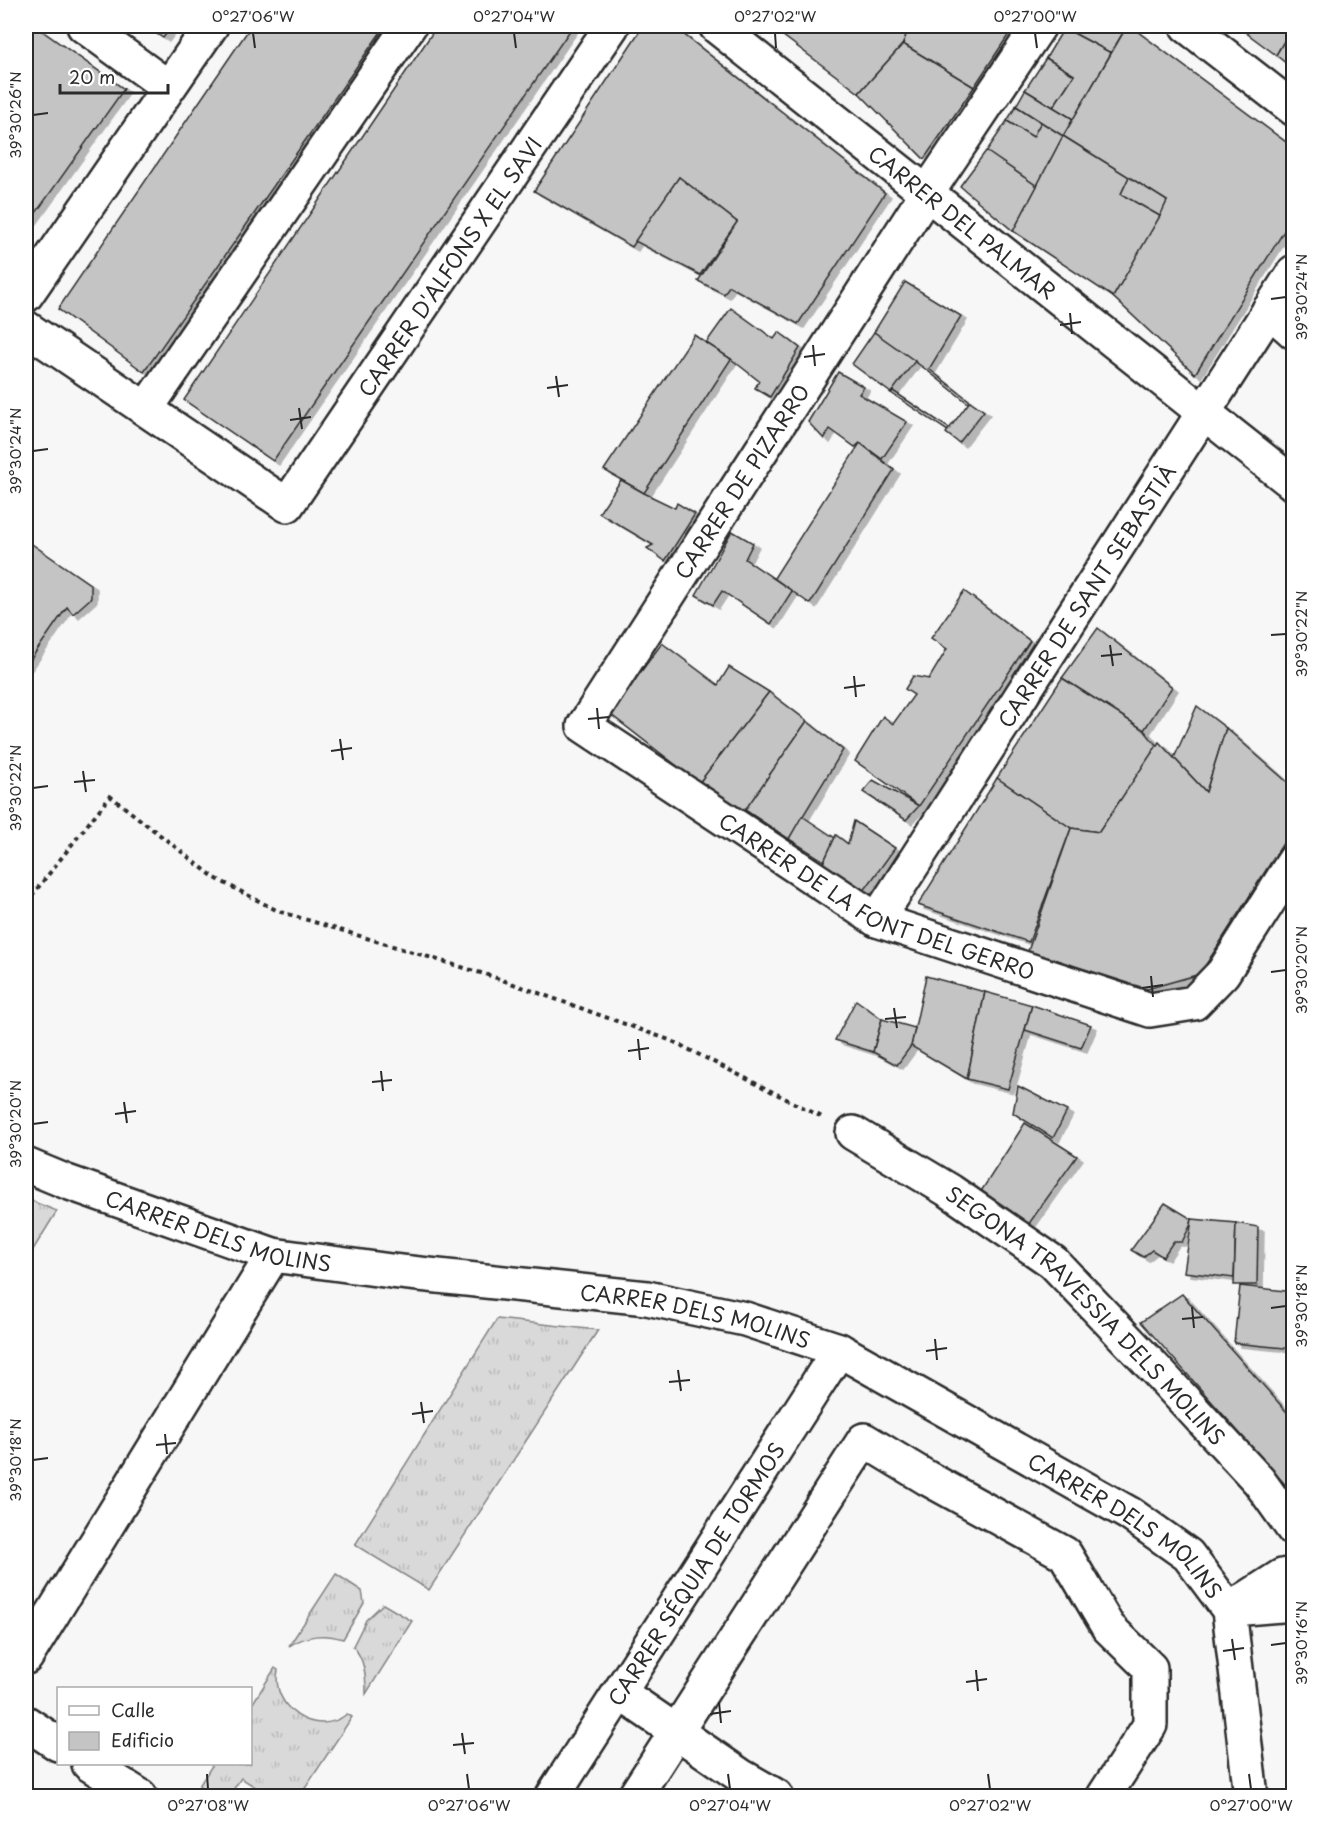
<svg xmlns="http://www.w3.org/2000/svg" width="1319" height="1822" viewBox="0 0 1319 1822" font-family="'Playpen Sans',sans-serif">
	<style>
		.grass { fill: url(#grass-tufts); stroke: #828282; stroke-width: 1.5 }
		.building { fill: #c4c4c4; stroke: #2b2b2b; stroke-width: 1.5; filter: url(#shadow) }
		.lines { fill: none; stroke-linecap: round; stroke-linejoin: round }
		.minor-casing { stroke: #2b2b2b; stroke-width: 38 }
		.path { stroke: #2b2b2b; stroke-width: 4; stroke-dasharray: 4.5 4.5; stroke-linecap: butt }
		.minor { stroke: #fff; stroke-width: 33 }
		.ticks { fill: none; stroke: #2b2b2b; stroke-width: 2 }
		.labels { text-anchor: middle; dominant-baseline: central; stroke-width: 5; stroke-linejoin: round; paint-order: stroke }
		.street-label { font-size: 21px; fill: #2b2b2b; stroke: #fff }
		.neatline { fill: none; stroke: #2b2b2b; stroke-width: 2 }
		.ticks-label { font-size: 15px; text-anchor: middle; fill: #2b2b2b }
	</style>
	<defs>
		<pattern id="grass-tufts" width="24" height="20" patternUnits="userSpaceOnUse" patternTransform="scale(1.5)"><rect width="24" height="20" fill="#d9d9d9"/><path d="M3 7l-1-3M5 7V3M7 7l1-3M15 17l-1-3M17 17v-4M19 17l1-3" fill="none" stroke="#bababa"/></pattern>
		<filter id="shadow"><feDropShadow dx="6" dy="4" stdDeviation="0" flood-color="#0004"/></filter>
	</defs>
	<rect width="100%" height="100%" fill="#f7f7f7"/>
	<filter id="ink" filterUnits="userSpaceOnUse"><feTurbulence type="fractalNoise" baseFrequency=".0167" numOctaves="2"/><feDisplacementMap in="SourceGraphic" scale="12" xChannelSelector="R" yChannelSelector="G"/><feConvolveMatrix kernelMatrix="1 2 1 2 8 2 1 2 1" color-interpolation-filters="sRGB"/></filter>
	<g filter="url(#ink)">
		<!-- grass -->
		<g class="grass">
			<path d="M29,1200l28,11 -31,50v-60z"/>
			<path d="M497,1319l101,11 -169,260 -74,-45z"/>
			<path d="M336,1574l26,17 2,12 -21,36c-20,-6 -36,-4 -54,7z"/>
			<path d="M383,1604l29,17 -46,73c0,-18 -1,-34 -13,-48l13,-26z"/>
			<path d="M275,1668l3,2c-8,38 38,69 69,44l5,3 -52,79h-30l-29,-18 -12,18h-13l-17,-10 14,-22h37l1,-58z"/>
		</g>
		<!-- building -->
		<g class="building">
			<path d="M26,26h9l89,63 -98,138z"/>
			<path d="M145,26h27l-9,12z"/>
			<path d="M251,26h134l-241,346 -86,-63z"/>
			<path d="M437,26h136l-300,435 -89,-61z"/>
			<path d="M643,26h30l212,167 -87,131 -69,-38 -5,8 -26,-13 39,-59 -58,-45 -47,70 -98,-56z"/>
			<path d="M770,26h139l-6,18 -44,49z"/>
			<path d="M909,26h94l8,5 -37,56 -71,-43z"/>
			<path d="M1066,26h61l-16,27 -47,-25z"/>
			<path d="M1127,26h3l164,122v67l-99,159 -82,-77 54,-96 -104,-65z"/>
			<path d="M1237,26h56l-17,29z"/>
			<path d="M1293,26h1v44l-18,-15z"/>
			<path d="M1064,28l47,25 -38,66 -20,-12 21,-32 -28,-17z"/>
			<path d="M903,44l71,43 -50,72 -65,-66z"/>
			<path d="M1046,58l28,17 -21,32 -28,-17z"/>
			<path d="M1025,90l48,29 -10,17 -47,-30z"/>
			<path d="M1016,106l25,16 -8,15 -26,-16z"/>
			<path d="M1007,121l26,16 8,-15 22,14 -26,50 -51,-34z"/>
			<path d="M1063,136l66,41 -8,17 39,22 -47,81 -100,-66z"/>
			<path d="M986,151l51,35 -24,45 -53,-45z"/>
			<path d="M679,177l58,45 -37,53 -65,-34z"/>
			<path d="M1129,177l38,24 -7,15 -39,-22z"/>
			<path d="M905,282l56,34 -33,55 -54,-39z"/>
			<path d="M731,308l43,31 5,-7 21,16 -30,49 -15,-9 4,-7 -28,-22 -25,-16z"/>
			<path d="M874,332l41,29 -24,32 -39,-29z"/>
			<path d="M694,335l37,24 -87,134 -40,-23z"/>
			<path d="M929,369l41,32 -2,2 -40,-32z"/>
			<path d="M838,372l26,15 -5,7 48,28 -25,37 -22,-16 -5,4 -25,-18 -6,10 -16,-17z"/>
			<path d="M893,391l56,37 -1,3 -57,-38z"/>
			<path d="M970,401l14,10 -25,32 -13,-10z"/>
			<path d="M860,443l34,27 -84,134 -36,-26z"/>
			<path d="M621,480l23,13 31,15 2,-5 18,11 -30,47 -18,-13 6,-3 -54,-32z"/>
			<path d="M732,531l21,12 -8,16 47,32 -21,33 -49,-33 -9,14 -17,-10z"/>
			<path d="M26,540l65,45v13l-18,16 -6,-7 -41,59z"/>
			<path d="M964,591l66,50 -111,165 -64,-45 28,-45 10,8 21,-29 -9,-6 8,-13 16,3 18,-30 -16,-11z"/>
			<path d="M1098,628l74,59 -28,43 -82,-52z"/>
			<path d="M662,643l56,42 11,-18 40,25 -70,91 -89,-69z"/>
			<path d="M1062,678l82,52 13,16 -58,86 -28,-4 -74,-50z"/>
			<path d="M769,692l38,29 -65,94 -43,-32z"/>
			<path d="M1197,706l29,22 -20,64 -32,-34z"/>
			<path d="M807,721l36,29 -54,89 -44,-29z"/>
			<path d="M1226,728l68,60v38l-94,148 -53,15 -119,-38 43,-123 28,4 60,-90 47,50z"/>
			<path d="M997,778l74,50 -42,114 -111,-37z"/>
			<path d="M873,780l46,26 -13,14 -43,-28z"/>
			<path d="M802,816l33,22 -11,23 -35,-22z"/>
			<path d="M854,821l41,27 -34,47 -40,-27 15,-33 12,9z"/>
			<path d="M926,976l59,16 -18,87 -56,-33z"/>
			<path d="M985,992l47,13 -24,84 -41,-10z"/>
			<path d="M856,1000l26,19 -9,33 -38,-12z"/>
			<path d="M1032,1005l59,20 -10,23 -56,-18z"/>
			<path d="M882,1019l33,9 -4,18 -14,19 -24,-13z"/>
			<path d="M1018,1086l49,25 -14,27 -40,-25z"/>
			<path d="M1025,1123l52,33 -54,76 -47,-33z"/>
			<path d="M1165,1203l27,16 -1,5 -9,18h-9l-10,15 -11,-7 -9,7 -12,-7z"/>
			<path d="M1192,1219l44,4 -2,55 -50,-6z"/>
			<path d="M1236,1223l22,4 -1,58h-23z"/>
			<path d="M1240,1286l54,6v57l-60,-6z"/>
			<path d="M1182,1294l112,126v67l-4,3 -149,-168z"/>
		</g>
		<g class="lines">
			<defs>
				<g id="minor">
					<path d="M84,26l84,61"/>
					<path id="s1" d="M716,26l578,458"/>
					<path id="s2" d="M1039,26l-112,167 -343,533 293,194 273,90 44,-7 29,-30 71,-112"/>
					<path d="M1187,26l107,83"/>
					<path d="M26,295l185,-269"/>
					<path d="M1269,310l25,22"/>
					<path id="s3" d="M26,328l261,177 325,-479"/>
					<path d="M146,409l263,-383"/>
					<path id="s4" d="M877,920l417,-648"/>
					<path id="s5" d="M853,1133l97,58 103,71 103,108 103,111 35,49"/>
					<path id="s6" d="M26,1165l41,17 206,73 118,16 256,27 98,21 94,31 291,164 58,41 41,55 22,186"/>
					<path d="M1233,1609l61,-5"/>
					<path d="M1229,1610l53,-34 12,-2"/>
					<path d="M26,1657l247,-402"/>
					<path d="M620,1693l121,83 35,20"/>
					<path d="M26,1723l32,21"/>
					<path d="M89,1764l51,32"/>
					<path id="s7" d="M553,1796l286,-446"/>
					<path d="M635,1796l229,-356 63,38 138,76 43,73 42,41v57l-46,71"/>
				</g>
			</defs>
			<!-- minor casing -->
			<use href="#minor" class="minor-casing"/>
			<!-- path -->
			<path class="path" d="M26,903l84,-107 105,82 63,33 216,66 178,64 152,77"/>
			<!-- minor -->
			<use href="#minor" class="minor"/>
		</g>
	</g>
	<!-- ticks -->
	<path class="ticks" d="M253,33l2,15M514,33l2,15M775,33l1,15M1035,33l2,15M33,115l15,-2M1271,299l15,-2M1070,313l2,21M1060,325l21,-3M813,345l2,21M804,357l21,-3M556,376l3,21M547,388l21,-3M299,408l3,21M290,420l21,-3M33,451l15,-2M1271,635l15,-1M1110,645l3,21M1101,656l21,-2M854,676l2,21M844,688l21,-3M597,708l2,21M588,719l21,-2M340,739l3,21M331,751l21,-3M83,771l3,21M74,782l21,-2M33,788l15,-2M1271,972l15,-2M1151,976l2,21M1142,988l21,-3M894,1008l3,20M885,1019l21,-2M638,1039l2,21M628,1051l21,-3M381,1071l2,20M372,1082l20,-2M124,1102l3,21M115,1114l21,-3M33,1124l15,-2M1192,1307l2,21M1271,1308l15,-2M1182,1319l21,-2M935,1339l2,21M926,1351l21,-3M678,1370l3,21M669,1382l21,-2M421,1402l3,21M412,1414l21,-3M165,1434l2,20M156,1445l20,-2M33,1460l15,-2M1232,1639l3,21M1271,1645l15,-2M1223,1651l21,-3M976,1670l2,21M966,1682l21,-3M719,1702l2,21M710,1714l21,-3M462,1733l3,21M453,1745l21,-2M207,1774l1,15M467,1774l2,15M728,1774l2,15M988,1774l2,15M1249,1774l2,15"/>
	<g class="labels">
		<!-- street labels -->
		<g class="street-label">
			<text stroke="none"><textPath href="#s1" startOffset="315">CARRER DEL PALMAR</textPath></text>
			<text stroke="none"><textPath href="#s3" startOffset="604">CARRER D'ALFONS X EL SAVI</textPath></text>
			<text transform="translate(741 481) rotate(-57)">CARRER DE PIZARRO</text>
			<text stroke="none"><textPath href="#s4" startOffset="386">CARRER DE SANT SEBASTIÀ</textPath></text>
			<text stroke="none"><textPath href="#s2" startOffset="1176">CARRER DE LA FONT DEL GERRO</textPath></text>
			<text stroke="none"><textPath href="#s6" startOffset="204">CARRER DELS MOLINS</textPath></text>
			<text stroke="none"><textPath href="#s6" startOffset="690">CARRER DELS MOLINS</textPath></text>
			<text stroke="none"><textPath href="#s5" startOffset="298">SEGONA TRAVESSIA DELS MOLINS</textPath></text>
			<text stroke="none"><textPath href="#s6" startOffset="1176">CARRER DELS MOLINS</textPath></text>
			<text stroke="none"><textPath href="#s7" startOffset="264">CARRER SÉQUIA DE TORMOS</textPath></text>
		</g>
	</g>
	<!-- margin -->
	<rect width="1319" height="1822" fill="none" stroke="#fff" stroke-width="66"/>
	<!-- legend -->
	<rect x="57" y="1687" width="195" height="78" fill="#ffffff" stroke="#aaaaaa" stroke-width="1.5"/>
	<rect x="69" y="1706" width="30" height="9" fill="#ffffff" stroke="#aaaaaa" stroke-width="1.5"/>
	<text x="111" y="1717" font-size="18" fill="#2b2b2b">Calle</text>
	<rect x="69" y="1732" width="30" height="18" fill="#c4c4c4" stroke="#aaaaaa" stroke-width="1.5"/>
	<text x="111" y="1747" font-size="18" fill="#2b2b2b">Edificio</text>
	<!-- scale -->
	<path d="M60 84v9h108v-9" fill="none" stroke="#2b2b2b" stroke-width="3"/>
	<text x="69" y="84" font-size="18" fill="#2b2b2b" stroke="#ffffff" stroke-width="4.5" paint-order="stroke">20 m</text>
	<rect x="33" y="33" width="1253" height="1756" class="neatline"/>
	<g class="ticks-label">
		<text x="253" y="22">0°27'06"W</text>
		<text x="514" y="22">0°27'04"W</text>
		<text x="775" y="22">0°27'02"W</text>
		<text x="1035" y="22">0°27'00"W</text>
		<text transform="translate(16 115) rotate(-90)" y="5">39°30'26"N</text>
		<text transform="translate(1302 297) rotate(-90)" y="5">39°30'24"N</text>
		<text transform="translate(16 451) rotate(-90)" y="5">39°30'24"N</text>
		<text transform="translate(1302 634) rotate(-90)" y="5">39°30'22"N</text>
		<text transform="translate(16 788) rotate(-90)" y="5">39°30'22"N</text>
		<text transform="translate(1302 970) rotate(-90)" y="5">39°30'20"N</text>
		<text transform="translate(16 1124) rotate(-90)" y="5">39°30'20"N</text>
		<text transform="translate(1302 1306) rotate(-90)" y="5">39°30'18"N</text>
		<text transform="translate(16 1460) rotate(-90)" y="5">39°30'18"N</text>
		<text transform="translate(1302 1643) rotate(-90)" y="5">39°30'16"N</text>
		<text x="208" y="1811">0°27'08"W</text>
		<text x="469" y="1811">0°27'06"W</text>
		<text x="730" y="1811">0°27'04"W</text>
		<text x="990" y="1811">0°27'02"W</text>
		<text x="1251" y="1811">0°27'00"W</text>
	</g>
</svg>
